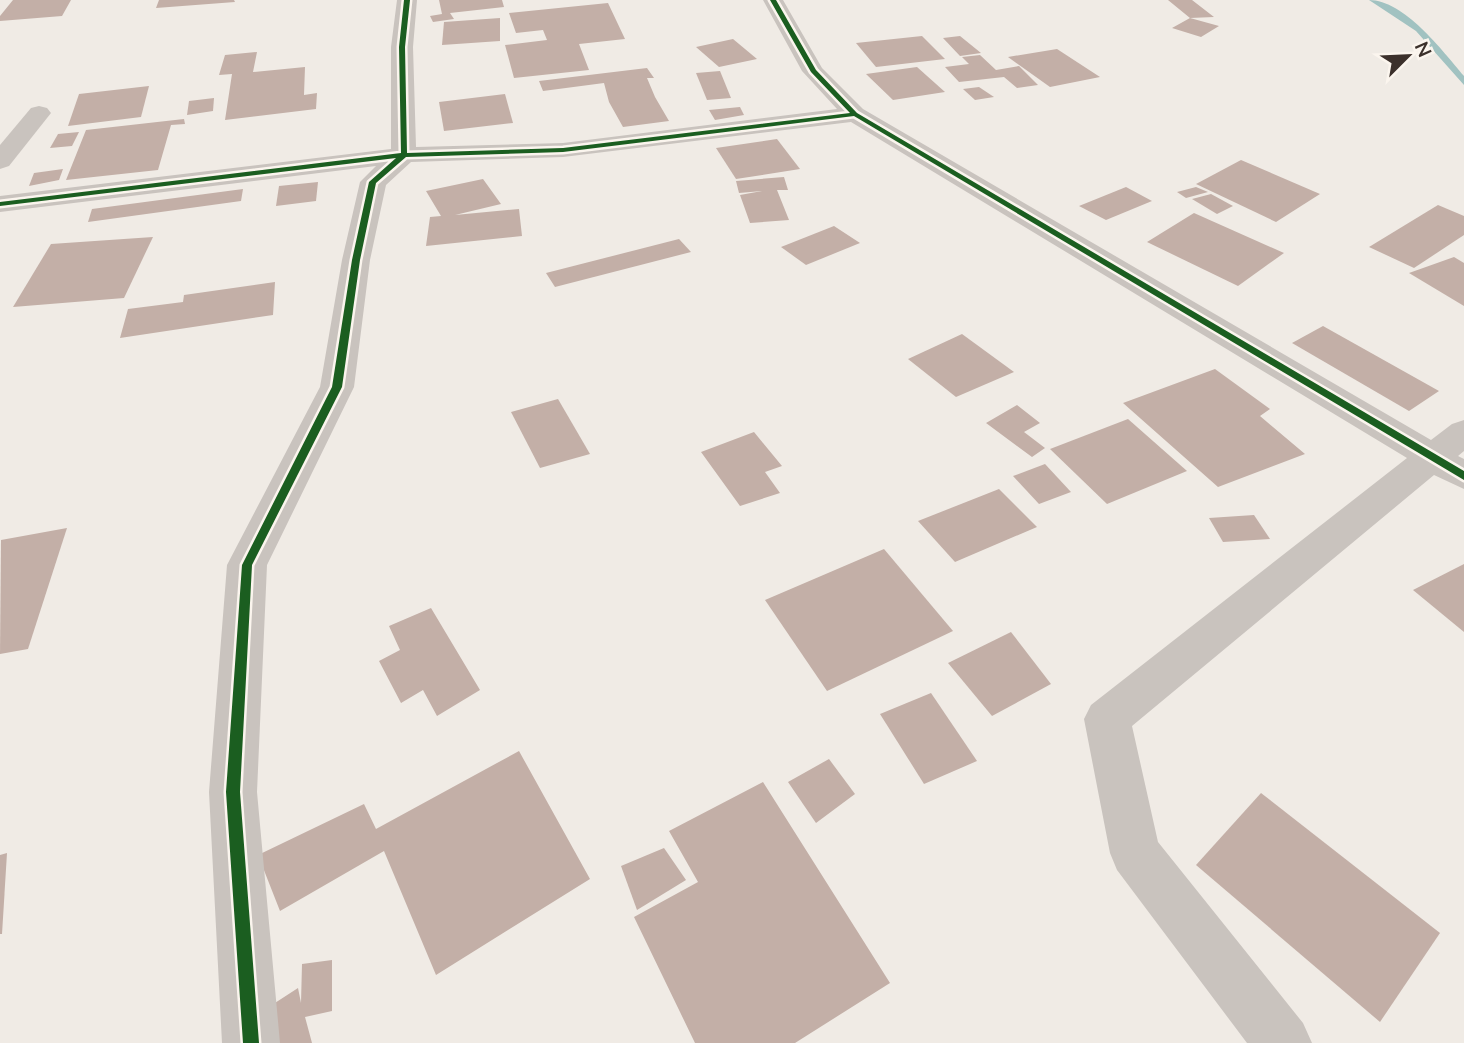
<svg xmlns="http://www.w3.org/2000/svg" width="1464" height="1043" viewBox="0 0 1464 1043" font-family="'Nunito Sans',sans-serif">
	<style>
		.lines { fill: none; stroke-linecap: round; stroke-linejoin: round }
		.stream { fill: #a1c2c1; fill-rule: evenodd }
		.building { fill: #c3afa7 }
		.minor { fill: #c9c3be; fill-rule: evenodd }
		.cycleway-casing { stroke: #fbf5ee; stroke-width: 5 }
		.cycleway { fill: #1b5e20; fill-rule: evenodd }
	</style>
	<rect width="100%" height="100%" fill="#f0ebe5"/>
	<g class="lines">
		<!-- stream -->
		<path class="stream" d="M1369,0c35,0 73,50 95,76v9l-48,-54z"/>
	</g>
	<!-- building -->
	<g class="building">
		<path d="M13,0h58l-9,16 -62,5v-5z"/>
		<path d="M159,0h75l1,2 -79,6z"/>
		<path d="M439,0h63l2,7 -54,6 4,6 -21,3 -3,-6 12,-2z"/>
		<path d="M1168,0h24l22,17 -24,1 29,8 -18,11 -29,-9 18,-10z"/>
		<path d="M608,3l17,36 -46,5 10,26 -75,8 -9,-33 42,-5 -4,-10 -27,3 -7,-20z"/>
		<path d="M500,18v23l-58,4 2,-23z"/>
		<path d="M922,36l23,23 -69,8 -20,-24z"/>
		<path d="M960,36l21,17 -21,3 -17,-18z"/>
		<path d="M733,39l24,20 -38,8 -23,-20z"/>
		<path d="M1057,49l43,28 -50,10 -42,-30z"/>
		<path d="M257,52l-4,20 52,-5 -1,28 13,-2 -1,16 -91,11 7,-46 -13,1 6,-20z"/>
		<path d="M980,55l16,15 23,-4 19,19 -21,3 -13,-11 -45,5 -14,-15 24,-3 -7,-7z"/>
		<path d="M917,67l28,25 -52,8 -27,-26z"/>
		<path d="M647,68l7,10h-7l8,19 14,24 -46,6 -14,-25 -5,-19 -61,8 -4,-10z"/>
		<path d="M720,71l11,27 -24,2 -11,-27z"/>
		<path d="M149,86l-8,31 -73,9 11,-32z"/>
		<path d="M979,87l15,10 -19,3 -12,-11z"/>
		<path d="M505,94l8,29 -69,8 -5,-29z"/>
		<path d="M214,98l-1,13 -26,4 2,-14z"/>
		<path d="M740,107l4,8 -29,5 -6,-10z"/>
		<path d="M184,119l1,5 -14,1 -13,45 -92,10 20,-50z"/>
		<path d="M79,132l-7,14 -22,2 8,-14z"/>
		<path d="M777,139l23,30 -64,10 -20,-31z"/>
		<path d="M1241,160l79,34 -44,28 -80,-38z"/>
		<path d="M63,169l-4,11 -30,6 5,-13z"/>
		<path d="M784,177l4,13h-11l12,30 -39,3 -10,-28 22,-4 -23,2 -3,-12z"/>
		<path d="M483,179l18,25 -46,11 64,-6 3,27 -96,10 4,-29 11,-1 -15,-25z"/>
		<path d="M318,182l-2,19 -40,5 3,-20z"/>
		<path d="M1126,187l26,14 -46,19 -27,-14z"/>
		<path d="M1196,187l12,5 -22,6 -9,-6z"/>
		<path d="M243,189l-2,12 -153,21 4,-13z"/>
		<path d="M1211,194l22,12 -16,8 -25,-15z"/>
		<path d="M1438,205l26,11v19l-50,33 -45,-21z"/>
		<path d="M1194,213l90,40 -46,33 -91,-44z"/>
		<path d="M834,226l26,17 -54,22 -25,-18z"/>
		<path d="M153,237l-29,61 -111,9 38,-63z"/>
		<path d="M679,239l12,13 -136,35 -9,-14z"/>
		<path d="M1454,257l10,6v43l-55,-33z"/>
		<path d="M275,282l-2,33 -153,23 8,-29 55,-7 1,-7z"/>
		<path d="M1323,326l116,65 -30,20 -117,-68z"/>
		<path d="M962,334l52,38 -58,25 -48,-38z"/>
		<path d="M1215,369l55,40 -10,7 45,38 -87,33 -95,-84z"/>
		<path d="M558,399l32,55 -50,14 -29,-56z"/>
		<path d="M1017,405l23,18 -16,9 21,16 -13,9 -46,-34z"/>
		<path d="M1128,419l59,52 -80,33 -57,-55z"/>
		<path d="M754,432l28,34 -17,6 15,21 -40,13 -39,-54z"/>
		<path d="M1045,464l26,28 -32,12 -26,-28z"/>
		<path d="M999,489l38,38 -82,35 -37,-41z"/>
		<path d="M1254,515l16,24 -47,3 -14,-24z"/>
		<path d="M67,528l-39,121 -28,5 1,-114z"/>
		<path d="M884,549l69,82 -126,60 -62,-91z"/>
		<path d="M1464,564v68l-51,-42z"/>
		<path d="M431,608l49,82 -43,26 -14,-26 -22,13 -22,-42 21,-11 -11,-24z"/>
		<path d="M1011,632l40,52 -59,32 -44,-53z"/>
		<path d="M931,693l46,68 -53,23 -44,-70z"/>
		<path d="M519,751l71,128 -154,96 -52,-124 -104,60 -22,-56 106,-51 12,25z"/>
		<path d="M829,759l26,35 -39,29 -28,-41z"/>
		<path d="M763,782l127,201 -95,60h-100l-61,-126 64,-35 -29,-51z"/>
		<path d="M1261,793l179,140 -60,89 -184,-157z"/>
		<path d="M664,848l22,32 -49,30 -16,-44z"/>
		<path d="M7,853l-5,81h-2v-79z"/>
		<path d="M332,960v51l-27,6 7,26h-43l-8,-31 37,-24 3,15 1,-39z"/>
	</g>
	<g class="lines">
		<!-- minor -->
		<g class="minor">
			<path d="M397,0h20l-4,47 3,100 147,-4 274,-34 -35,-38 -39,-71h20l39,68 41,41 568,331 21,-16 12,-4v31l-6,5 6,3v30l-30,-14 -302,251 26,116 145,181 9,20h-65l-130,-173 -7,-17 -26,-134 7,-14 316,-247 -556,-336 -288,35 -152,5 -25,23 -16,75 -16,127 -87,178 -10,227 23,251h-58l-13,-251 18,-227 93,-178 22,-127 18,-78 16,-16 -376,46v-16l391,-47v-102z"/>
			<path d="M39,106l8,2 4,5 -42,53 -9,3v-24l31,-37z"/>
		</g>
		<defs>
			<path id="cycleway" d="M404,0h6l-5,47 2,106 156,-5 287,-35 -39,-41 -41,-72h6l40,70 41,43 607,358v9l-610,-364 -291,36 -157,5 -30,26 -16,77 -18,127 -90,178 -12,227 19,251h-16l-17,-251 16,-227 90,-178 20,-127 17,-78 27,-24 -396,48v-4l401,-49 -2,-106z"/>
		</defs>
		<!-- cycleway casing -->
		<use href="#cycleway" class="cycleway-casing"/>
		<!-- cycleway -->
		<use href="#cycleway" class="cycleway"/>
	</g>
	<!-- north arrow -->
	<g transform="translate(1408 56) rotate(66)" stroke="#fbf5ee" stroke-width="5" paint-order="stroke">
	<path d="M0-5L12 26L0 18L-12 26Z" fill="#3b302b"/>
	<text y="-10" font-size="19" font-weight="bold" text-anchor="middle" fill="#3b302b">N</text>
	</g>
</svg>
